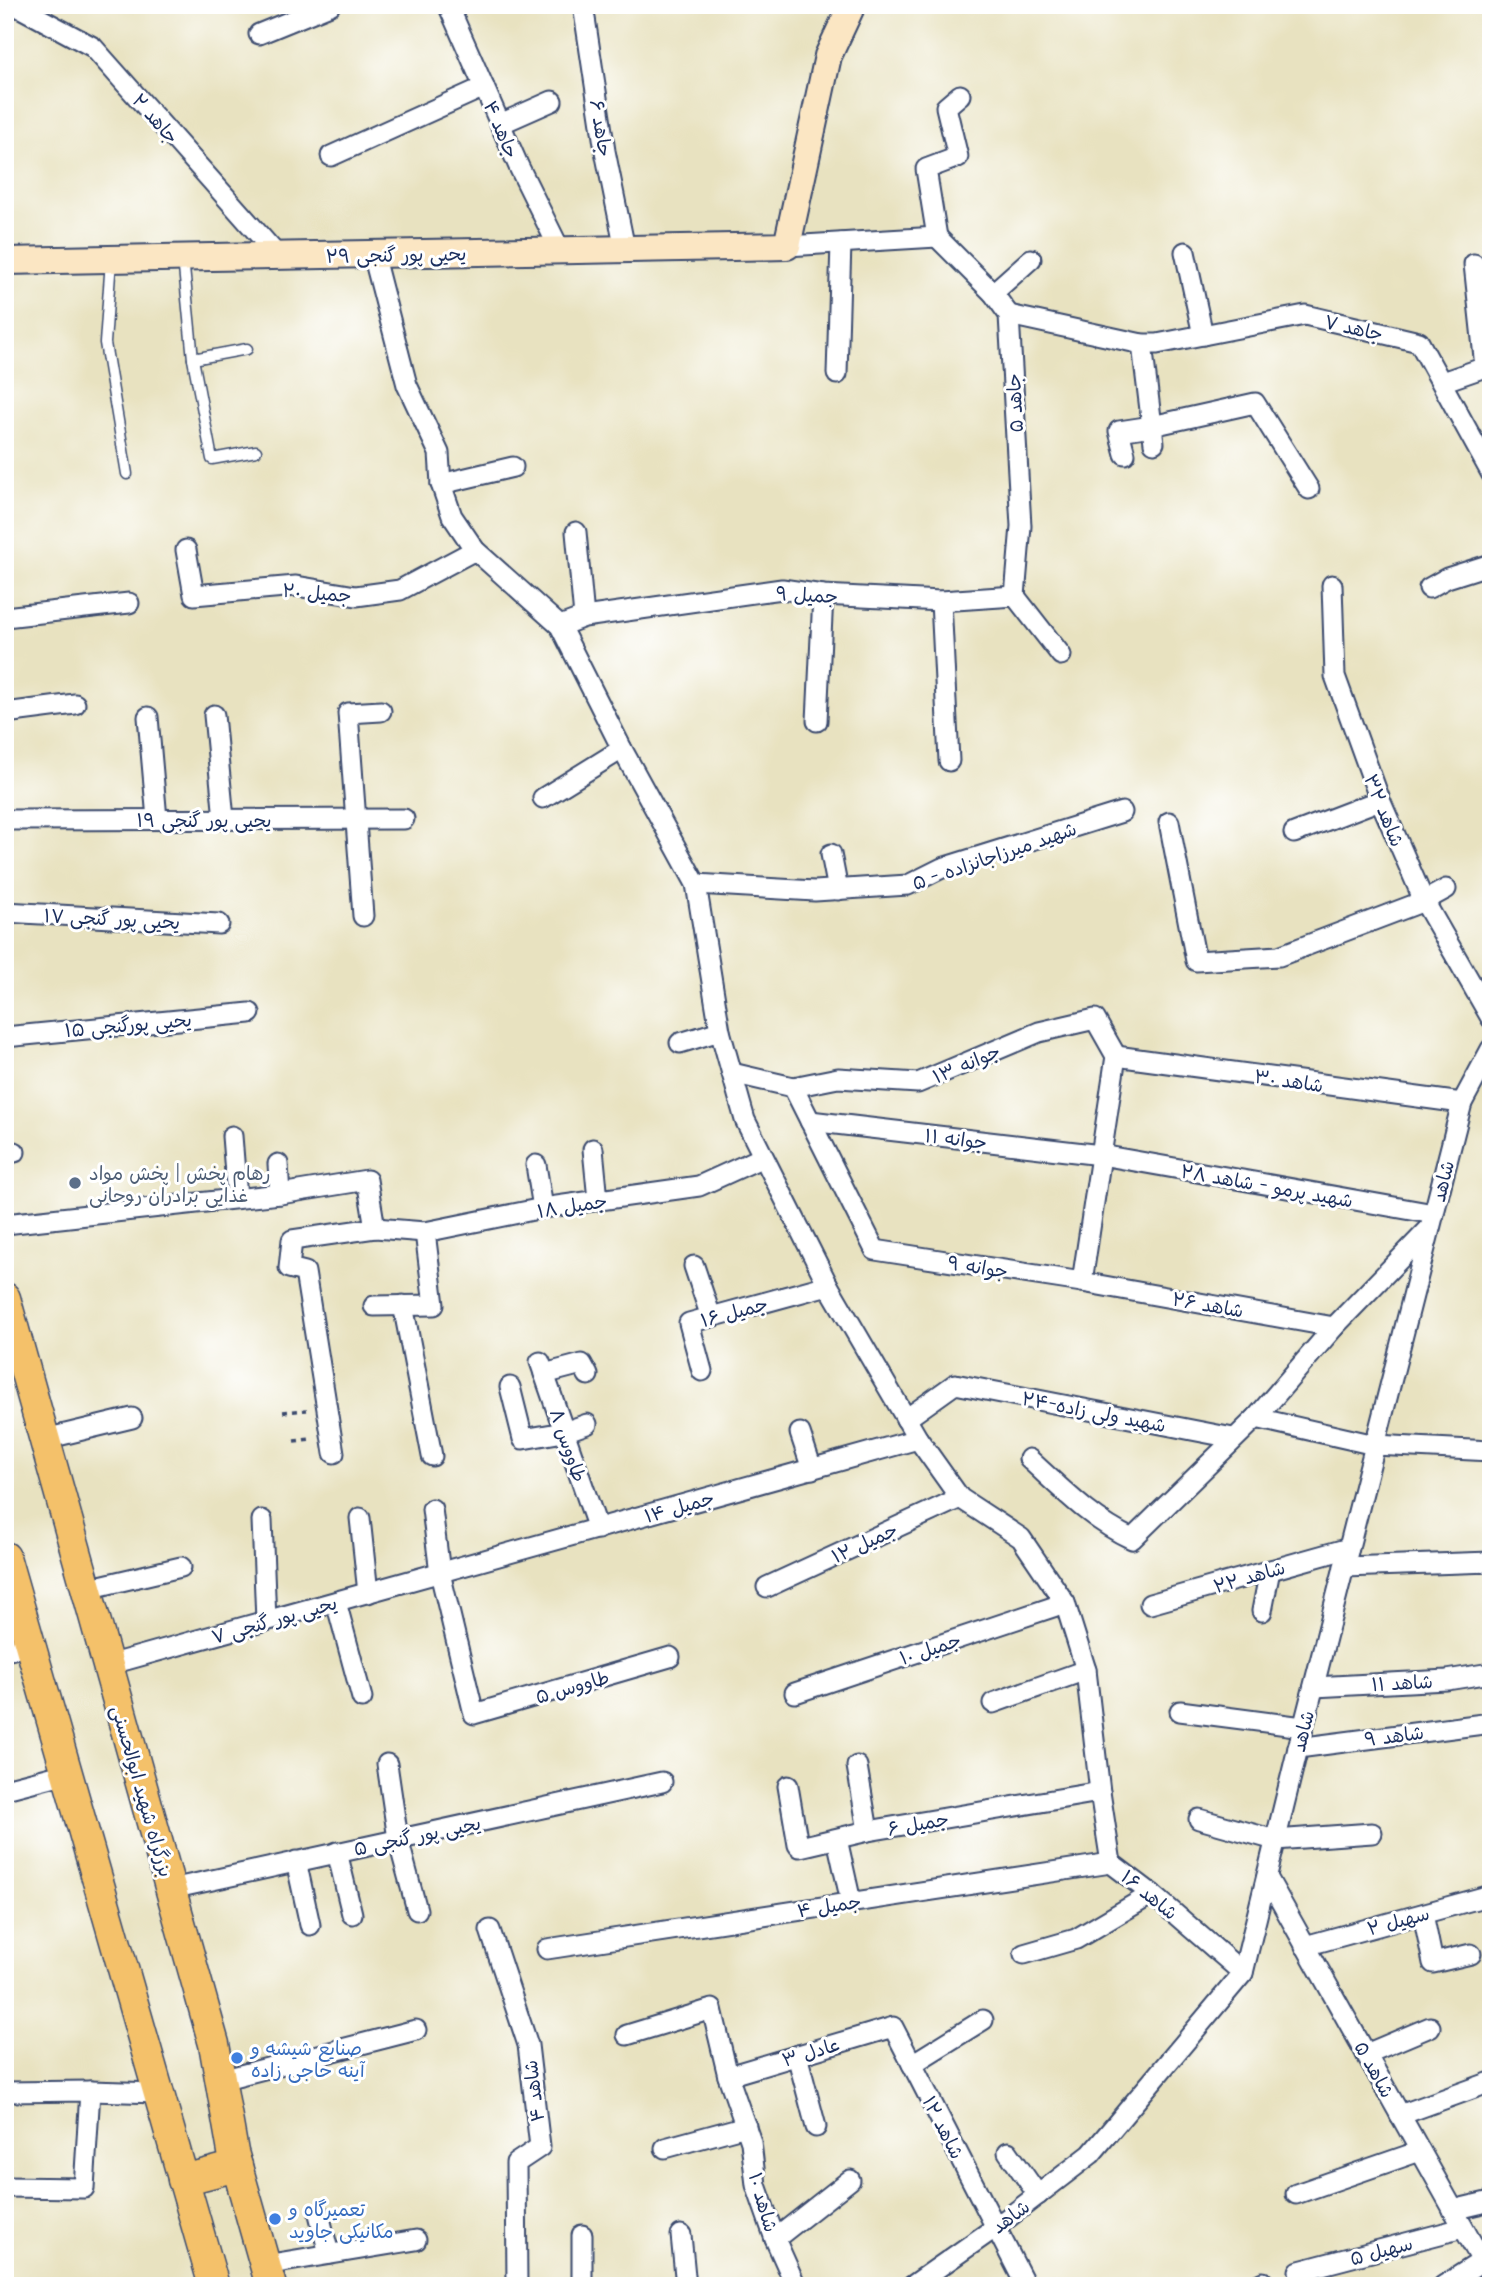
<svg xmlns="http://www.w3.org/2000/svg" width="1496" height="2291" viewBox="0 0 1496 2291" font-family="Mali,'Playpen Sans Arabic',sans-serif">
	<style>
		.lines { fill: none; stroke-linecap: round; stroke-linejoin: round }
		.service-casing { stroke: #3a4a6d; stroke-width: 13 }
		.minor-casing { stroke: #3a4a6d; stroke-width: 23 }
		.secondary-casing { stroke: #3a4a6d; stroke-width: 30 }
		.primary-casing { stroke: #3a4a6d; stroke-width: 33 }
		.path { stroke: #3a4a6d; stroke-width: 3.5; stroke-dasharray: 5 5; stroke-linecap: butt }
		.service { stroke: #fff; stroke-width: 10 }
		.minor { stroke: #fff; stroke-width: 19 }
		.secondary { stroke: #fbe6c3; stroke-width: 26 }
		.primary { stroke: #f4c16a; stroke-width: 30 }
		.service-dot { fill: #5c6f8a; stroke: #fff; stroke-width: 2.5 }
		.shop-dot { fill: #3f7fe0; stroke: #fff; stroke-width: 2.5 }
		.labels { text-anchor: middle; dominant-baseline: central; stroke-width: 6; stroke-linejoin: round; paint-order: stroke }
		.street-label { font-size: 19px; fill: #1b2f5e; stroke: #fff }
		.service-label { font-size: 19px; fill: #4e5e75; stroke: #fff; text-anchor: start }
		.shop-label { font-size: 19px; fill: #366cbe; stroke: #fff; text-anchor: start }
	</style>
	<rect width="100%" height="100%" fill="#fff"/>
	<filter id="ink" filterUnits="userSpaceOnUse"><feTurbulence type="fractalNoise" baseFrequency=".0143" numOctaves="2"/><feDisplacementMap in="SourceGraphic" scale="14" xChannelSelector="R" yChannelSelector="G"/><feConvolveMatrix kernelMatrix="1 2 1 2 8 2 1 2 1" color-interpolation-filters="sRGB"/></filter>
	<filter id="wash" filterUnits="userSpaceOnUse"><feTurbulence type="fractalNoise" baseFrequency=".00686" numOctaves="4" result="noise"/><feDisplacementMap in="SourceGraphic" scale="28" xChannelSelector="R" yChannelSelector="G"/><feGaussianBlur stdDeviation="1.57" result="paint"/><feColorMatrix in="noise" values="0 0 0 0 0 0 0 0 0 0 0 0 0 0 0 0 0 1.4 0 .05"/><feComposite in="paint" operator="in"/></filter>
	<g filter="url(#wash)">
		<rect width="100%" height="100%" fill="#e8e2c0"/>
	</g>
	<g filter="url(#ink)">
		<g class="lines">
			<defs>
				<g id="service">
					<path d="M183,258l10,101 19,100 44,-8"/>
					<path d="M111,260l-6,83 22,131"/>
					<path d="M193,359l54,-10"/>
				</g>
				<g id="minor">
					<path d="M15,5l78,42 185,209"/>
					<path d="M448,5l71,162 41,83"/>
					<path d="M583,5l22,146 20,98"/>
					<path d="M259,34l71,-29"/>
					<path d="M500,124l52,-23"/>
					<path d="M331,156l153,-69"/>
					<path d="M937,237l56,56 16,22 12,211 -6,70"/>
					<path d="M937,237l-11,-68 32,-12 -12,-50 14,-12"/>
					<path d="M787,246l150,-9"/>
					<path d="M1185,252l18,83"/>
					<path d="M373,254l34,131 32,68 2,31 11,32 23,34 85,76 62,123 74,135 24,147 25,89 83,165 90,154 42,59 61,40 44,65 21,67 14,122 11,71 41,31 91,79"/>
					<path d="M1474,264l11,103"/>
					<path d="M993,293l38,-34"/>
					<path d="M1009,315l133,29h15l148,-29 114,27 72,131"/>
					<path d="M1142,344l12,99"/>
					<path d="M837,374l4,-131"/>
					<path d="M1442,382l49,-17"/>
					<path d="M1125,454l-6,-23 33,-5 103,-23 54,86"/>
					<path d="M441,484l72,-17"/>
					<path d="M576,532l8,85"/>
					<path d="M186,550l8,45 102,-9 60,10 44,-6 75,-40"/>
					<path d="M1332,585l3,91 45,124 44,101 67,117"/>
					<path d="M1429,588l18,-10 44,-14"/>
					<path d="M1015,596l46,59"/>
					<path d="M941,601l8,160"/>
					<path d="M5,617l124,-14"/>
					<path d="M560,626l24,-9 198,-28 41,6 118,6 74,-5"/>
					<path d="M5,713l70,-9"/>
					<path d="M214,715l10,104"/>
					<path d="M148,717l9,102"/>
					<path d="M817,721l6,-126"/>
					<path d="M543,798l79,-49"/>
					<path d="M5,820l399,-1"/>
					<path d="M1169,822l27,139 83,-5 145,-55 22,-12"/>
					<path d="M1294,833l86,-33"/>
					<path d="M831,854l7,36"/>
					<path d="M696,884l119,7 93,-6 34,-17 180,-56"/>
					<path d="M5,912l214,12"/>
					<path d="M363,916l-15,-203 33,-2"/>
					<path d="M5,1037l245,-24"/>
					<path d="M680,1043l40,-12"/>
					<path d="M1116,1056l346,47"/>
					<path d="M732,1073l61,14 45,-9 80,5 121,-51 56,-13 21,37 -34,226"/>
					<path d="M793,1087l82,163 207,32 252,45"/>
					<path d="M810,1121l291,34 333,59"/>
					<path d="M232,1136l5,62"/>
					<path d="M593,1149l5,51"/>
					<path d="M5,1153l10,-1"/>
					<path d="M278,1164l2,30"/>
					<path d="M536,1165l7,43"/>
					<path d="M5,1224l275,-30 87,-14 8,48"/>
					<path d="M694,1266l17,51"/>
					<path d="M403,1305l29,151"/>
					<path d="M374,1306l60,-1 -9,-73"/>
					<path d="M540,1362l58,167"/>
					<path d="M702,1371l-13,-48 139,-38"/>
					<path d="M544,1374l38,-10 6,11"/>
					<path d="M510,1387l13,52 41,-7 23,-8"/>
					<path d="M1256,1418l119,27 116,6"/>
					<path d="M906,1419l49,-35 278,54"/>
					<path d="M800,1433l12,36"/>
					<path d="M45,1439l87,-21"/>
					<path d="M334,1453l-29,-181 -16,-4 3,-28 83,-12 50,4 118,-24 156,-22 64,-29"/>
					<path d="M1029,1459c33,30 62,61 103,80l124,-121 78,-91 95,-98"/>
					<path d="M432,1509l8,64 34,141 196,-57"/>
					<path d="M360,1518l8,75"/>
					<path d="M262,1520l4,101"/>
					<path d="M1344,1567l147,-5"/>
					<path d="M767,1587l193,-89"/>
					<path d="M87,1589l94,-22"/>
					<path d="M336,1602l26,96"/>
					<path d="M1150,1604l199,-56"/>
					<path d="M1262,1611l8,-41"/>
					<path d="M5,1651l25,-6"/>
					<path d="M108,1665l810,-226"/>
					<path d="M1314,1687l133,-7 44,-7"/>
					<path d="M795,1693l270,-90"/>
					<path d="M993,1703l93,-33"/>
					<path d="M1180,1711l123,16"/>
					<path d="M1298,1748l193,-25"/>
					<path d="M387,1764l11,75 19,71"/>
					<path d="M857,1766l11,65"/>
					<path d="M788,1786l10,59 2,2 68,-16 232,-39"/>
					<path d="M5,1789l62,-16"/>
					<path d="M1199,1819l76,21 97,-7"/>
					<path d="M837,1839l14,63"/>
					<path d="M337,1852l15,62"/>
					<path d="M296,1861l14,64"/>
					<path d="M1267,1877l215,384"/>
					<path d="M171,1889l491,-107"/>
					<path d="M1423,1914l10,49 38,-9"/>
					<path d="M490,1930l38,115 12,102 -24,16 1,123"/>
					<path d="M1305,1946l186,-51"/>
					<path d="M547,1949l564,-86"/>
					<path d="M1024,1954l52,-15 76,-45"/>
					<path d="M627,2035l85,-26 16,67 23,66 5,43 19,54 21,47"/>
					<path d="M1366,2054l64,-27"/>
					<path d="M797,2055l19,72"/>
					<path d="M912,2064l71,-44"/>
					<path d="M728,2076l165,-49 133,259"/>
					<path d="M221,2080l195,-50"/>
					<path d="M5,2092l85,-1 68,2"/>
					<path d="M1400,2115l91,-33"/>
					<path d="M665,2148l81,-22"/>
					<path d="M1008,2152l30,43"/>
					<path d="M5,2187l79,1 6,-97"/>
					<path d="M1296,2194l124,-43"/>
					<path d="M1453,2210l38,-9"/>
					<path d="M319,2214l10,40"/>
					<path d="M582,2235v51"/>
					<path d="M681,2235l5,51"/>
					<path d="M775,2239l75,-59"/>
					<path d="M265,2265l151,-25"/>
					<path d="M1299,2271l164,-43"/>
					<path d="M912,2286l84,-59 95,-73 152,-181 55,-225 164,-645 29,-54"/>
					<path d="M1255,2286l8,-4"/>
					<path d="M1443,2286l39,-25 9,-1"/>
				</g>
				<path id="secondary" d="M5,261l782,-15 41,-190 24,-51"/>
				<g id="primary">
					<path d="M5,1298l209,746 19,108 38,134"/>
					<path d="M5,1557l209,729"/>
					<path d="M183,2180l54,-14"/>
				</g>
			</defs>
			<!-- service casing -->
			<use href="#service" class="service-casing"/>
			<!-- minor casing -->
			<use href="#minor" class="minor-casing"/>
			<!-- secondary casing -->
			<use href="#secondary" class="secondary-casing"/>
			<!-- primary casing -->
			<use href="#primary" class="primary-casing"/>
			<!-- path -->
			<g class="path">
				<path d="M283,1412l24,-2"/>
				<path d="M294,1441l17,-2"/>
			</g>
			<!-- service -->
			<use href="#service" class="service"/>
			<!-- minor -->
			<use href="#minor" class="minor"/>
			<!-- secondary -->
			<use href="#secondary" class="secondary"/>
			<!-- primary -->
			<use href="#primary" class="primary"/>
		</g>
	</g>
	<!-- markers -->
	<circle class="service-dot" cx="75" cy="1183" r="7"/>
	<g class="shop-dot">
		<circle cx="237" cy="2058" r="7"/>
		<circle cx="275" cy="2219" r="7"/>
	</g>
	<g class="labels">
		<!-- street labels -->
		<g class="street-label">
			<text transform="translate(156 118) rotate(49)">جاهد ۲</text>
			<text transform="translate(602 128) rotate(81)">جاهد ۶</text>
			<text transform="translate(502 129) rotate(67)">جاهد ۴</text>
			<text transform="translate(396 254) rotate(-1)">یحیی پور گنجی ۲۹</text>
			<text transform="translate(1354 327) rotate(13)">جاهد ۷</text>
			<text transform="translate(1014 403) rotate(-93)">جاهد ۵</text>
			<text transform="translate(317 592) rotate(5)">جمیل ۲۰</text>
			<text transform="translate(807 594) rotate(3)">جمیل ۹</text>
			<text transform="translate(1385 810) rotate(68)">شاهد ۳۲</text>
			<text x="204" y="819">یحیی پور گنجی ۱۹</text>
			<text transform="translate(994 855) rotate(-19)">شهید میرزاجانزاده - ۵</text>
			<text transform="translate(112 918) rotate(3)">یحیی پور گنجی ۱۷</text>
			<text transform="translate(128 1024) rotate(-5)">یحیی پورگنجی ۱۵</text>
			<text transform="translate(966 1063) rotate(-23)">جوانه ۱۳</text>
			<text transform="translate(1289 1080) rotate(8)">شاهد ۳۰</text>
			<text transform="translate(956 1138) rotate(7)">جوانه ۱۱</text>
			<text transform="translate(1442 1181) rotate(-76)">شاهد</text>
			<text transform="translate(1267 1185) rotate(10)">شهید پرمو - شاهد ۲۸</text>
			<text transform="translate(572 1205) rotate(-9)">جمیل ۱۸</text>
			<text transform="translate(978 1266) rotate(9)">جوانه ۹</text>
			<text transform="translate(1208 1304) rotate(10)">شاهد ۲۶</text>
			<text transform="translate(734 1311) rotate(-15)">جمیل ۱۶</text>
			<text transform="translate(1094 1411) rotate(11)">شهید ولی زاده-۲۴</text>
			<text transform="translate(569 1445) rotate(71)">طاووس ۸</text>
			<text transform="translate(679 1506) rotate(-16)">جمیل ۱۴</text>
			<text transform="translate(864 1542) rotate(-25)">جمیل ۱۲</text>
			<text transform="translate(1249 1576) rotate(-16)">شاهد ۲۲</text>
			<text transform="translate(274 1619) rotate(-16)">یحیی پور گنجی ۷</text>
			<text transform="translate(930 1648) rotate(-18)">جمیل ۱۰</text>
			<text transform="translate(1402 1682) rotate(-3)">شاهد ۱۱</text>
			<text transform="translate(572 1686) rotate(-16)">طاووس ۵</text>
			<text transform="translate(1302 1731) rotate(-76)">شاهد</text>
			<text transform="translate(1394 1735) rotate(-7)">شاهد ۹</text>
			<text transform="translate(143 1791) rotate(74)">بزرگراه شهید ابوالحسنی</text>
			<text transform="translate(918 1823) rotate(-10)">جمیل ۶</text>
			<text transform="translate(417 1835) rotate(-12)">یحیی پور گنجی ۵</text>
			<text transform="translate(1150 1894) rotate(39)">شاهد ۱۶</text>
			<text transform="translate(829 1905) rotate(-9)">جمیل ۴</text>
			<text transform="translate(1398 1920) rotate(-15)">سهیل ۲</text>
			<text transform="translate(811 2051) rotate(-17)">عادل ۳</text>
			<text transform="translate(1375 2069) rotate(61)">شاهد ۵</text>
			<text transform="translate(533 2091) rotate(-97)">شاهد ۴</text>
			<text transform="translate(944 2127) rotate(63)">شاهد ۱۲</text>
			<text transform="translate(764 2202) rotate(74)">شاهد ۱۰</text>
			<text transform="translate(1010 2216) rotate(-37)">شاهد</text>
			<text transform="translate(1381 2250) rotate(-15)">سهیل ۵</text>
		</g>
		<!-- service labels -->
		<g class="service-label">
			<text x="89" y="1172">رهام پخش | پخش مواد<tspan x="89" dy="22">غذایی برادران روحانی</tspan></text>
		</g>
		<!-- shop labels -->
		<g class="shop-label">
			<text x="251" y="2047">صنایع شیشه و<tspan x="251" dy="22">آینه حاجی زاده</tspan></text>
			<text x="289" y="2208">تعمیرگاه و<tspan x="289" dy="22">مکانیکی جاوید</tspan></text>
		</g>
	</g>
	<!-- margin -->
	<rect width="1496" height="2291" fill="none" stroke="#fff" stroke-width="28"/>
</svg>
